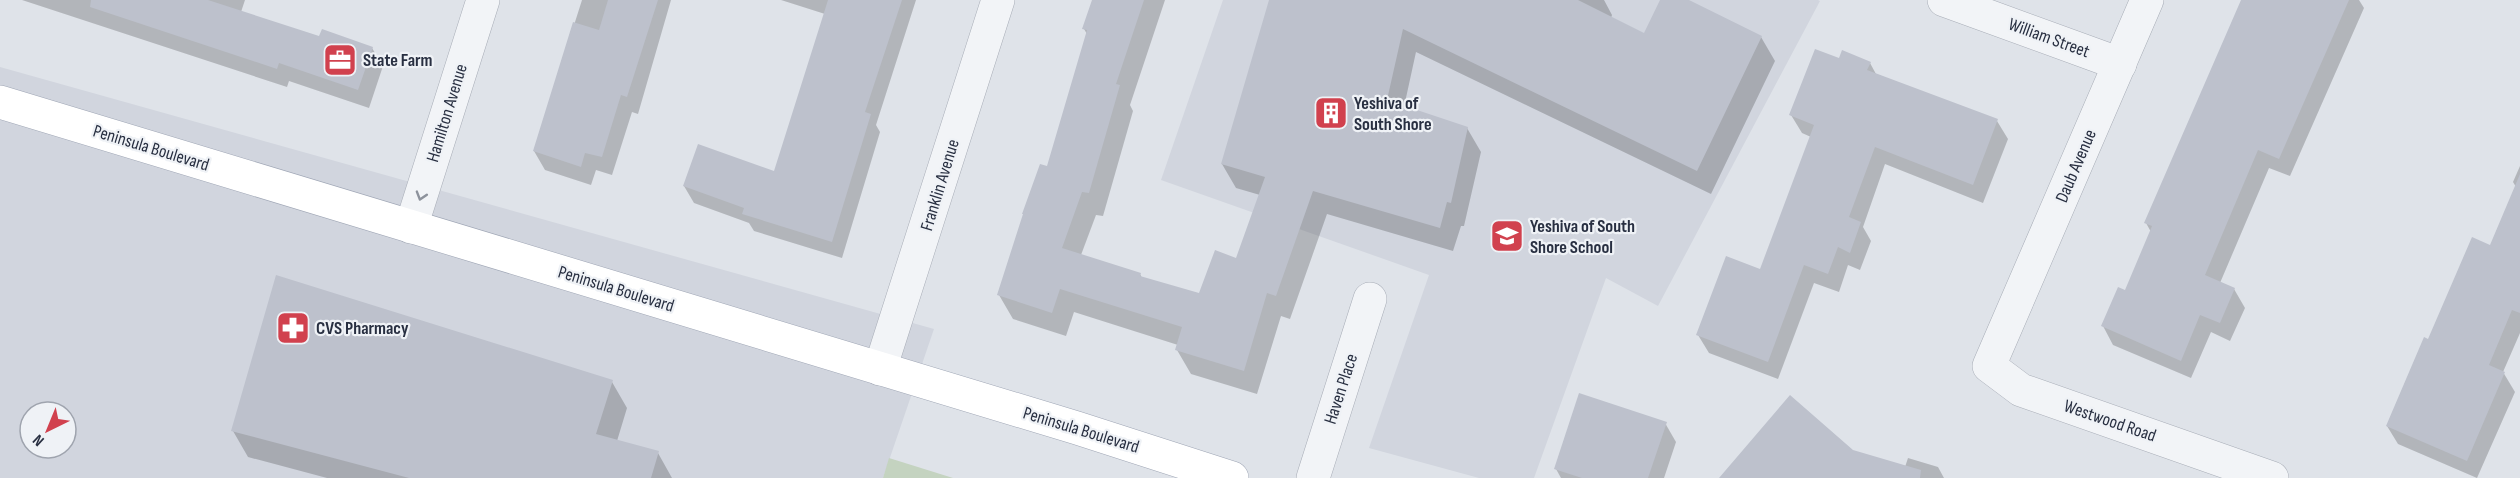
<svg xmlns="http://www.w3.org/2000/svg" width="2520" height="478" viewBox="0 0 2520 478" font-family="'Sofia Sans Condensed',sans-serif">
	<style>
		.built { fill: #d1d5de; fill-rule: evenodd }
		.green { fill: #c4d3c0 }
		.shadow { fill: #0003 }
		.building { fill: #bdc1cc }
		.lines { fill: none; stroke-linecap: round; stroke-linejoin: round }
		.minor-casing { stroke: #a8adb7; stroke-width: 34 }
		.major-casing { stroke: #9fa6b5; stroke-width: 34 }
		.minor { stroke: #f2f4f7; stroke-width: 33 }
		.major { stroke: #fff; stroke-width: 33 }
		.oneway { stroke: #8d929c }
		.labels { text-anchor: middle; dominant-baseline: central; stroke-width: 4.5; stroke-linejoin: round; paint-order: stroke }
		.street-label { font-size: 18px; fill: #282f41; stroke: #eff2f6 }
		.poi-label { font-size: 18px; font-weight: bold; fill: #282f41; stroke: #eff2f6; text-anchor: start }
	</style>
	<rect width="100%" height="100%" fill="#dfe3e9"/>
	<!-- built -->
	<g class="built">
		<path d="M1223,0h595l2,1 -162,305 -52,-28 -72,200h-55l-110,-30 60,-173 -268,-95z"/>
		<path d="M0,67l934,262 -51,149h-883zM30,412h36v36h-36z"/>
	</g>
	<!-- green -->
	<path class="green" d="M889,458l64,20h-70z"/>
	<!-- shadow -->
	<g class="shadow">
		<path d="M22,0h223l-4,12 79,26 52,10 11,18 -14,42 -80,-27 -2,6z"/>
		<path d="M582,0h89l-33,114 -6,-2 -20,63 -16,-5 -5,15 -46,-15 -11,-19z"/>
		<path d="M781,0h135l-40,125 4,7 -38,126 -88,-27 -5,-8 -55,-20 -10,-17 91,-13 50,-159z"/>
		<path d="M1093,0h72l-35,105 3,6 -30,105 -7,-1 -15,40 59,19 2,4 58,17 37,-35 23,-65 -24,-7 -14,-24 48,-164h334l8,15 -1,3 34,17 17,-35h23l76,37 14,24 -64,133 -295,-142 -12,55 63,21 14,24 -17,74h-3l-8,25 -126,-37 -37,105 -9,-3 -24,78 -66,-20 -14,-24 1,-5 -104,-33 -8,24 -53,-17 -14,-24 49,-127 39,-134 -3,-5z"/>
		<path d="M2242,0h117l5,8 -74,168 -21,-8 -49,115 14,6 11,19 -15,33 -19,-9 -20,46 -78,-33 -10,-19 23,-34 25,-60 -5,-9z"/>
		<path d="M1840,60l30,3 6,11 121,47 11,18 -25,64 -98,-39 -22,63 8,14 -11,29 -12,-5 -9,27 -25,-9 -36,96 -69,-26 -11,-18 63,-64 50,-134 -9,-4 -11,-18z"/>
		<path d="M2520,166v167l-17,39 12,20 -38,86 -79,-34 -11,-18 42,-85 62,-94 25,-60 -3,-5z"/>
		<path d="M612,382l15,26 -10,33 41,12 14,25h-345l-79,-21 -15,-26z"/>
		<path d="M1665,423l11,19 -12,36h-103l-5,-9z"/>
		<path d="M1908,458l30,9 6,11h-67l28,-11z"/>
	</g>
	<!-- building -->
	<g class="building">
		<path d="M91,0h117l111,36 3,-7 51,18 -15,43 -79,-27 -2,6 -187,-62z"/>
		<path d="M608,0h50l-31,97 -6,-2 -19,62 -17,-4 -4,14 -48,-16 40,-129 26,8z"/>
		<path d="M828,0h74l-37,112 6,2 -39,128 -90,-28 2,-6 -61,-22 15,-42 76,27z"/>
		<path d="M1092,0h52l-28,84 4,1 -31,108 -7,-1 -20,56 79,25 -1,3 59,17 16,-43 21,8 29,-81 -44,-13 48,-164h309l66,33 16,-33h29l73,36 -65,135 -294,-142 -16,71 81,27 -17,76 -4,-1 -7,26 -127,-37 -37,105 -9,-3 -23,78 -69,-21 7,-23 -122,-38 -8,24 -55,-18 26,-81h-1l18,-50 7,2 40,-136 -5,-1z"/>
		<path d="M2241,0h108l-70,159 -21,-9 -53,125 30,13 -15,35 -20,-8 -19,46 -80,-35 17,-39 7,3 27,-64 -8,-3z"/>
		<path d="M1815,49l24,9 3,-8 29,12 -4,8 131,49 -25,66 -98,-38 -26,70 12,5 -11,31 -12,-6 -10,27 -24,-9 -36,97 -72,-27 30,-79 34,13 54,-144 -25,-10z"/>
		<path d="M2520,174v139l-8,-3 -23,55 16,7 -38,89 -81,-35 38,-89 4,2 44,-102 18,8z"/>
		<path d="M276,275l337,105 -17,54 63,17 -8,27h-242l-178,-47z"/>
		<path d="M1579,393l88,29 -19,56h-66l-28,-9z"/>
		<path d="M1790,395l63,55 68,20 -1,8h-201z"/>
	</g>
	<g class="lines">
		<defs>
			<g id="minor">
				<path d="M1944,0l176,64"/>
				<path d="M2147,0l-158,366 32,24 251,88"/>
				<path d="M411,227l72,-227"/>
				<path d="M880,369l118,-369"/>
				<path d="M1313,478l57,-179"/>
			</g>
			<path id="major" d="M0,102l1077,326 155,50"/>
		</defs>
		<!-- minor casing -->
		<use href="#minor" class="minor-casing"/>
		<!-- major casing -->
		<use href="#major" class="major-casing"/>
		<!-- minor -->
		<use href="#minor" class="minor"/>
		<!-- major -->
		<use href="#major" class="major"/>
	</g>
	<!-- one-way arrows -->
	<defs><path id="oneway-chevron" d="M-2-3.5L2.5 0L-2 3.5" fill="none" stroke-width="1.6" stroke-linecap="round" stroke-linejoin="round" transform="scale(1.5)"/></defs>
	<use class="oneway" href="#oneway-chevron" transform="translate(421 196) rotate(107)"/>
	<!-- icons -->
	<defs>
		<symbol id="office-square" viewBox="-11 -11 22 22"><rect x="-9" y="-9" width="18" height="18" rx="4" fill="#d1414e" stroke="#eff2f6"/><path d="M-6-3h4V-5.5h4V-3h4V5H-6ZM-1-4.5V-3h2v-1.5ZM-6 0V1H6V0Z" fill="#fff"/></symbol>
		<symbol id="building-square" viewBox="-11 -11 22 22"><rect x="-9" y="-9" width="18" height="18" rx="4" fill="#d1414e" stroke="#eff2f6"/><path d="M-4-6H4V6H1V3H-1V6H-4ZM-2.5-4.3h1.7v1.8h-1.7ZM.8-4.3h1.7v1.8H.8ZM-2.5-1h1.7V.8h-1.7ZM.8-1h1.7V.8H.8Z" fill="#fff"/></symbol>
		<symbol id="school-square" viewBox="-11 -11 22 22"><rect x="-9" y="-9" width="18" height="18" rx="4" fill="#d1414e" stroke="#eff2f6"/><path d="M0-5L7-2L0 1L-7-2ZM-4 1L0 2.5L4 1V4Q0 6-4 4Z" fill="#fff"/></symbol>
		<symbol id="pharmacy-square" viewBox="-11 -11 22 22"><rect x="-9" y="-9" width="18" height="18" rx="4" fill="#d1414e" stroke="#eff2f6"/><path d="M-2-6h4v4h4v4h-4v4h-4v-4h-4v-4h4Z" fill="#fff"/></symbol>
	</defs>
	<g fill-rule="evenodd">
		<use href="#office-square" x="321" y="41" width="38" height="38"/>
		<use href="#building-square" x="1312" y="94" width="38" height="38"/>
		<use href="#school-square" x="1488" y="217" width="38" height="38"/>
		<use href="#pharmacy-square" x="274" y="309" width="38" height="38"/>
	</g>
	<g class="labels">
		<!-- street labels -->
		<g class="street-label">
			<text transform="translate(2049 38) rotate(20)">William Street</text>
			<text transform="translate(447 113) rotate(-73)">Hamilton Avenue</text>
			<text transform="translate(151 148) rotate(17)">Peninsula Boulevard</text>
			<text transform="translate(2076 166) rotate(-67)">Daub Avenue</text>
			<text transform="translate(940 185) rotate(-73)">Franklin Avenue</text>
			<text transform="translate(616 289) rotate(17)">Peninsula Boulevard</text>
			<text transform="translate(1341 389) rotate(-72)">Haven Place</text>
			<text transform="translate(2110 421) rotate(19)">Westwood Road</text>
			<text transform="translate(1081 430) rotate(17)">Peninsula Boulevard</text>
		</g>
		<!-- poi labels -->
		<g class="poi-label">
			<text x="363" y="60">State Farm</text>
			<text x="1354" y="103">Yeshiva of<tspan x="1354" dy="21">South Shore</tspan></text>
			<text x="1530" y="226">Yeshiva of South<tspan x="1530" dy="21">Shore School</tspan></text>
			<text x="316" y="328">CVS Pharmacy</text>
		</g>
	</g>
	<!-- north arrow -->
	<g transform="translate(48 430) rotate(223)"><circle r="28" fill="#eff2f6" stroke="#9fa4ae" stroke-width="1.5"/>
	<path d="M0-4.5L10 22L0 15L-10 22Z" fill="#d1414e"/>
	<text y="-9" font-size="16" font-weight="bold" text-anchor="middle" fill="#282f41">N</text>
	</g>
</svg>
